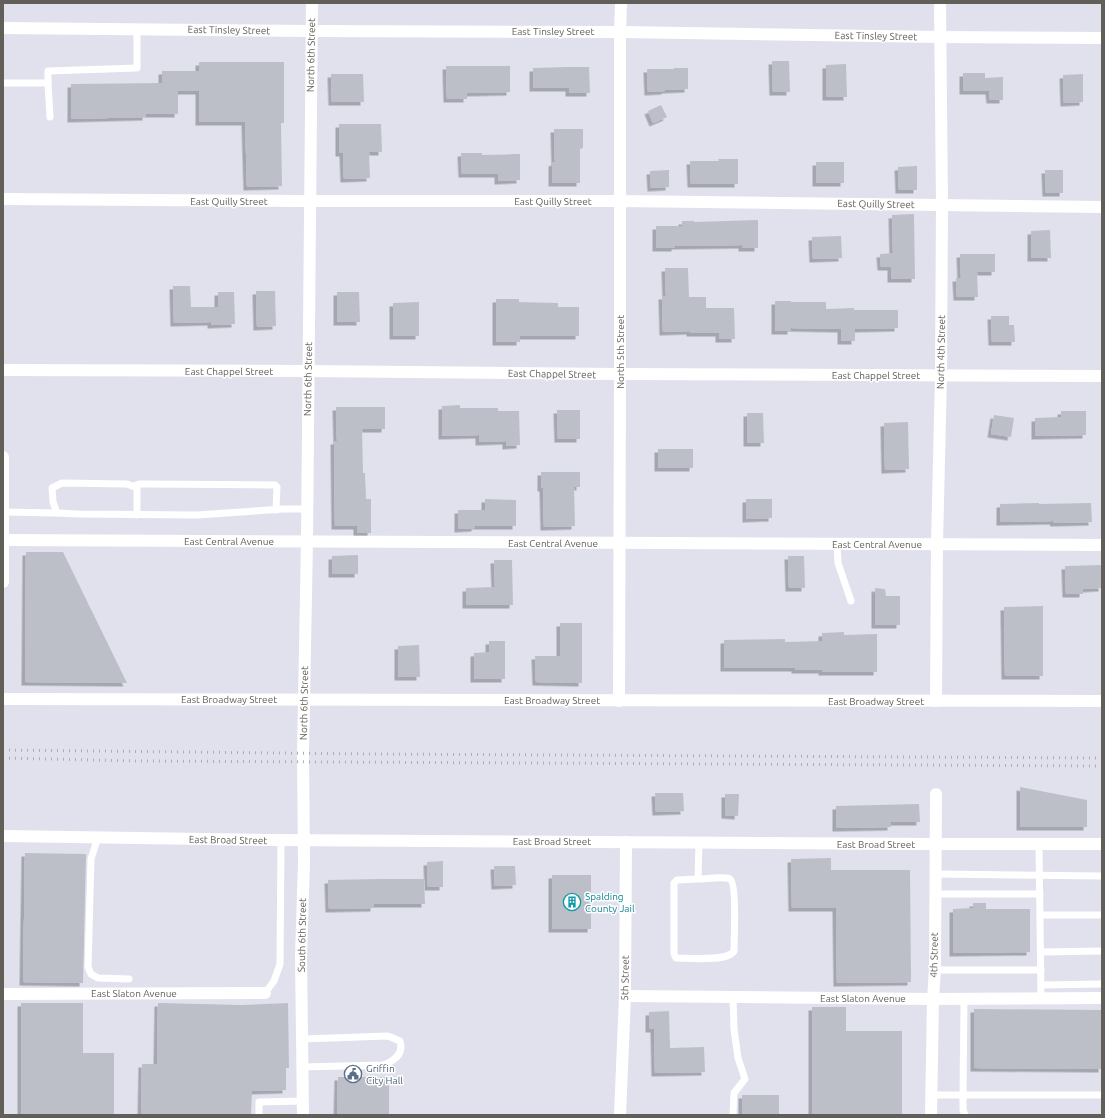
<svg xmlns="http://www.w3.org/2000/svg" width="1105" height="1118" viewBox="0 0 1105 1118" font-family="Ubuntu,sans-serif">
	<style>
		.building { fill: #bdbfc8; filter: url(#shadow) }
		.lines { fill: none; stroke-linecap: round; stroke-linejoin: round }
		.service { stroke: #fff; stroke-width: 7 }
		.minor { stroke: #fff; stroke-width: 12 }
		.tertiary { stroke: #fff; stroke-width: 12 }
		.secondary { stroke: #fff; stroke-width: 12 }
		.rail { stroke: #aeadac; stroke-width: 3; stroke-dasharray: 1 5; stroke-linecap: butt }
		.labels { text-anchor: middle; dominant-baseline: central; stroke-width: 3; stroke-linejoin: round; paint-order: stroke }
		.street-label { font-size: 10px; fill: #625f59; stroke: #fff }
		.culture-label { font-size: 10px; fill: #0d838f; stroke: #fff; text-anchor: start }
		.service-label { font-size: 10px; fill: #4e5e75; stroke: #fff; text-anchor: start }
	</style>
	<defs>
		<filter id="shadow"><feDropShadow dx="-3.5" dy="3.5" stdDeviation="0" flood-color="#0004"/></filter>
	</defs>
	<rect width="100%" height="100%" fill="#e0e1ed"/>
	<!-- building -->
	<g class="building">
		<path d="M772,61h17l1,31h-17z"/>
		<path d="M199,62h85v61h-3l1,63 -35,1 -2,-65h-46v-31h-21v23h-32v3l-75,2v-35l91,-1v-12h37z"/>
		<path d="M846,64l1,33h-21v-32z"/>
		<path d="M446,66h64v26l-43,1v6h-20z"/>
		<path d="M569,67h20l1,26h-21v-5h-36v-20z"/>
		<path d="M674,68h14v21l-23,1v1l-17,1 -1,-23h27z"/>
		<path d="M963,73h22v5l18,-1v23h-13l-1,-9h-26z"/>
		<path d="M331,74h32l1,28h-32z"/>
		<path d="M1083,74v28l-19,1 -1,-28z"/>
		<path d="M661,105l6,12 -14,6 -5,-12z"/>
		<path d="M339,124h42l1,28h-13l1,26 -26,1 -1,-26h-4z"/>
		<path d="M554,129h29v19l-3,1v34h-28v-20l3,-1z"/>
		<path d="M461,153h21v2l38,-1v26l-22,1v-7h-36z"/>
		<path d="M718,159h20v25h-47l-1,-23h29z"/>
		<rect x="816" y="162" width="28" height="21"/>
		<path d="M917,166v24h-18l-1,-23z"/>
		<path d="M669,170v17l-18,1 -1,-17z"/>
		<path d="M1045,170h18v23h-17z"/>
		<path d="M914,214l1,65h-24v-12h-10l-1,-13 13,-1 -1,-38z"/>
		<path d="M758,220v28h-16v-3l-67,1v2h-19v-22h26v-5h12v1z"/>
		<path d="M1050,230l1,28h-20v-27z"/>
		<path d="M841,236l1,22 -29,1 -1,-22z"/>
		<path d="M960,254h35v18h-18l1,25h-21l-1,-19h5z"/>
		<path d="M665,268h23l1,29h17v11h28l1,31h-16v-6h-29v-2l-27,1 -1,-36h4z"/>
		<path d="M173,286h17l1,21h27v-15h16l1,32 -24,1v-3l-37,1z"/>
		<path d="M256,291h19l1,35 -19,1z"/>
		<path d="M337,292h22l1,30h-23z"/>
		<path d="M496,299h23v3l39,1v4h21v29h-59v6h-24z"/>
		<path d="M775,301h16v1h35v7l28,-1v2h44v18l-43,1v12h-14v-12l-50,-1v3h-16z"/>
		<path d="M419,302v34h-26v-33z"/>
		<path d="M991,316h18v9h5l1,17h-23z"/>
		<path d="M460,405v3h38v3h21l1,34 -14,1v-5l-27,1v-7l-37,1v-30z"/>
		<path d="M336,407h49v22h-23l1,44h2l1,26h5v34h-14v-7h-22l-1,-85h3z"/>
		<path d="M557,410h23v29h-22z"/>
		<path d="M1061,411h25v24l-51,1v-18l26,-1z"/>
		<path d="M747,413h16l1,30h-17z"/>
		<path d="M994,415l20,3 -3,19 -20,-3z"/>
		<path d="M908,422l1,47 -24,1 -1,-47z"/>
		<rect x="658" y="449" width="35" height="19"/>
		<path d="M541,472h39v15h-6l1,39 -31,1 -1,-39h-2z"/>
		<path d="M485,499l31,1v26h-41v2l-17,1v-19h27z"/>
		<path d="M746,499h26v19l-26,1z"/>
		<path d="M1039,503v1l52,-1 1,19 -38,1 -1,-2 -53,1v-18z"/>
		<path d="M26,552h37l64,131 -102,-1z"/>
		<path d="M358,555v19h-26v-18z"/>
		<path d="M788,556h16l1,32h-16z"/>
		<path d="M494,560h18l1,45h-47v-17l29,-1z"/>
		<path d="M1102,565v23l-19,1v5h-17l-1,-28z"/>
		<path d="M875,588l10,1 1,7h14v29h-25z"/>
		<path d="M1043,606v70h-38l-1,-69z"/>
		<path d="M560,623h22v60l-46,-1 -1,-26h25z"/>
		<path d="M844,632v3l33,-1v38h-55v-2h-27v-2h-71v-28l61,-1v3l37,-1v-8z"/>
		<path d="M489,641h16v38h-31v-26l15,-1z"/>
		<path d="M419,645l1,32h-22v-31z"/>
		<path d="M1020,787l67,13v27h-67z"/>
		<path d="M655,793h28l1,18 -28,1z"/>
		<path d="M725,794h14l-1,22 -13,-1z"/>
		<path d="M919,804l1,18h-29v5l-55,1v-22z"/>
		<path d="M25,853l61,1 -3,129 -60,-1z"/>
		<path d="M831,858v12h79l1,112 -74,1 -1,-75h-44l-1,-49z"/>
		<path d="M443,861v26h-15l-1,-25z"/>
		<path d="M494,866h21l1,19 -21,1z"/>
		<rect x="552" y="875" width="39" height="54"/>
		<path d="M380,879h44l1,25h-51v4l-45,1 -1,-29z"/>
		<path d="M973,903h13v6h44v43l-77,1v-44l20,-1z"/>
		<path d="M21,1003h62v50h31v62h-93z"/>
		<path d="M158,1003l84,2 46,-2 1,65h-3v22l-34,1 -1,24h-110l1,-51h15z"/>
		<path d="M812,1007h34v24h56v84h-90z"/>
		<path d="M974,1009l128,1v59l-128,-1z"/>
		<path d="M669,1011l1,37 34,-1 1,25 -50,1 -1,-44h-5v-17z"/>
		<path d="M338,1077h51v38h-52z"/>
		<rect x="742" y="1095" width="37" height="20"/>
	</g>
	<g class="lines">
		<!-- service -->
		<g class="service">
			<path d="M3,83h45v-12l89,-3v-39"/>
			<path d="M48,83l2,34"/>
			<path d="M133,486l6,-2h5l131,1 2,2 -1,23"/>
			<path d="M3,512l54,1 21,1 119,1 86,-6h24"/>
			<path d="M57,513l-4,-11 -1,-14 10,-5 65,1 10,4v27"/>
			<path d="M837,544l1,19 13,38"/>
			<path d="M98,837l-7,22 -3,108 3,7 7,4 31,1"/>
			<path d="M1039,844l2,154"/>
			<path d="M935,874l167,2"/>
			<path d="M698,879c8,0 25,-3 32,0 7,4 4,61 4,72 -7,11 -44,7 -58,7l-2,-4v-71l3,-3 21,-1 1,-37"/>
			<path d="M935,894h105"/>
			<path d="M1040,915h62"/>
			<path d="M1041,952l61,-1"/>
			<path d="M935,970h106"/>
			<path d="M1041,985l61,-1"/>
			<path d="M265,993l9,-12 6,-17 1,-124"/>
			<path d="M964,998l-1,97v15l2,5"/>
			<path d="M302,1039l86,-3 12,5c4,13 -6,20 -17,24l-81,2"/>
			<path d="M931,1095h171"/>
			<path d="M259,1115v-13l44,-1"/>
			<path d="M733,1115l1,-22 11,-14 -7,-21 -4,-29 -1,-32"/>
		</g>
		<!-- minor -->
		<g class="minor">
			<path d="M3,28l309,3 308,1 320,5 162,1"/>
			<path d="M3,199l307,2h309l483,6"/>
			<path d="M3,370l305,1 312,3 482,2"/>
			<path d="M3,540l1099,5"/>
			<path d="M619,701l1,-327v-342l1,-29"/>
			<path d="M936,701l1,-157 4,-169 1,-170 -2,-202"/>
			<path d="M3,836l269,4 663,4h167"/>
			<path d="M3,994l262,-1"/>
			<path d="M625,996l308,3 169,-1"/>
			<path d="M303,1115l-2,-158 3,-94 -1,-109 4,-213 5,-538"/>
			<path d="M620,1115l5,-119 1,-154"/>
			<path d="M931,1115l2,-116 2,-29 1,-176"/>
		</g>
		<!-- tertiary -->
		<path class="tertiary" d="M3,457v125"/>
		<!-- secondary -->
		<path class="secondary" d="M3,699l1099,2"/>
		<!-- rail -->
		<g class="rail">
			<path d="M3,750l367,4 732,4"/>
			<path d="M3,758l135,3 964,5"/>
		</g>
	</g>
	<!-- icons -->
	<defs>
		<symbol id="building-ring" viewBox="-11 -11 22 22"><circle r="9.5" fill="#fff" stroke="#0f9aa8" stroke-width="1.5"/><path d="M-4-6H4V6H1V3H-1V6H-4ZM-2.5-4.3h1.7v1.8h-1.7ZM.8-4.3h1.7v1.8H.8ZM-2.5-1h1.7V.8h-1.7ZM.8-1h1.7V.8H.8Z" fill="#0f9aa8"/></symbol>
		<symbol id="civic-ring" viewBox="-11 -11 22 22"><circle r="9.5" fill="#fff" stroke="#5c6f8a" stroke-width="1.5"/><path d="M-.6-6.5H3V-4.5H.6V-3L4-1V1h2V6H-6V1h2V-1L-.6-3ZM-1.2 2.5V6h2.4V2.5Z" fill="#5c6f8a"/></symbol>
	</defs>
	<g fill-rule="evenodd">
		<use href="#building-ring" x="562" y="892" width="20" height="20"/>
		<use href="#civic-ring" x="343" y="1064" width="20" height="20"/>
	</g>
	<g class="labels">
		<!-- street labels -->
		<g class="street-label">
			<text transform="translate(229 30) rotate(1)">East Tinsley Street</text>
			<text x="553" y="31">East Tinsley Street</text>
			<text transform="translate(876 36) rotate(1)">East Tinsley Street</text>
			<text transform="translate(311 55) rotate(-89)">North 6th Street</text>
			<text x="229" y="201">East Quilly Street</text>
			<text x="553" y="201">East Quilly Street</text>
			<text transform="translate(876 204) rotate(1)">East Quilly Street</text>
			<text transform="translate(620 352) rotate(-90)">North 5th Street</text>
			<text transform="translate(941 352) rotate(-89)">North 4th Street</text>
			<text x="229" y="371">East Chappel Street</text>
			<text transform="translate(552 374) rotate(1)">East Chappel Street</text>
			<text x="876" y="375">East Chappel Street</text>
			<text transform="translate(308 379) rotate(-89)">North 6th Street</text>
			<text x="229" y="541">East Central Avenue</text>
			<text x="553" y="543">East Central Avenue</text>
			<text x="877" y="544">East Central Avenue</text>
			<text x="229" y="699">East Broadway Street</text>
			<text x="552" y="700">East Broadway Street</text>
			<text x="876" y="701">East Broadway Street</text>
			<text transform="translate(304 703) rotate(-89)">North 6th Street</text>
			<text transform="translate(228 840) rotate(1)">East Broad Street</text>
			<text x="552" y="841">East Broad Street</text>
			<text x="876" y="844">East Broad Street</text>
			<text transform="translate(302 935) rotate(-89)">South 6th Street</text>
			<text transform="translate(934 955) rotate(-89)">4th Street</text>
			<text transform="translate(625 978) rotate(-89)">5th Street</text>
			<text x="134" y="993">East Slaton Avenue</text>
			<text x="863" y="998">East Slaton Avenue</text>
		</g>
		<!-- culture labels -->
		<g class="culture-label">
			<text x="585" y="896">Spalding<tspan x="585" dy="12">County Jail</tspan></text>
		</g>
		<!-- service labels -->
		<g class="service-label">
			<text x="366" y="1068">Griffin<tspan x="366" dy="12">City Hall</tspan></text>
		</g>
	</g>
	<!-- border -->
	<rect width="1105" height="1118" fill="none" stroke="#625f59" stroke-width="8"/>
</svg>
